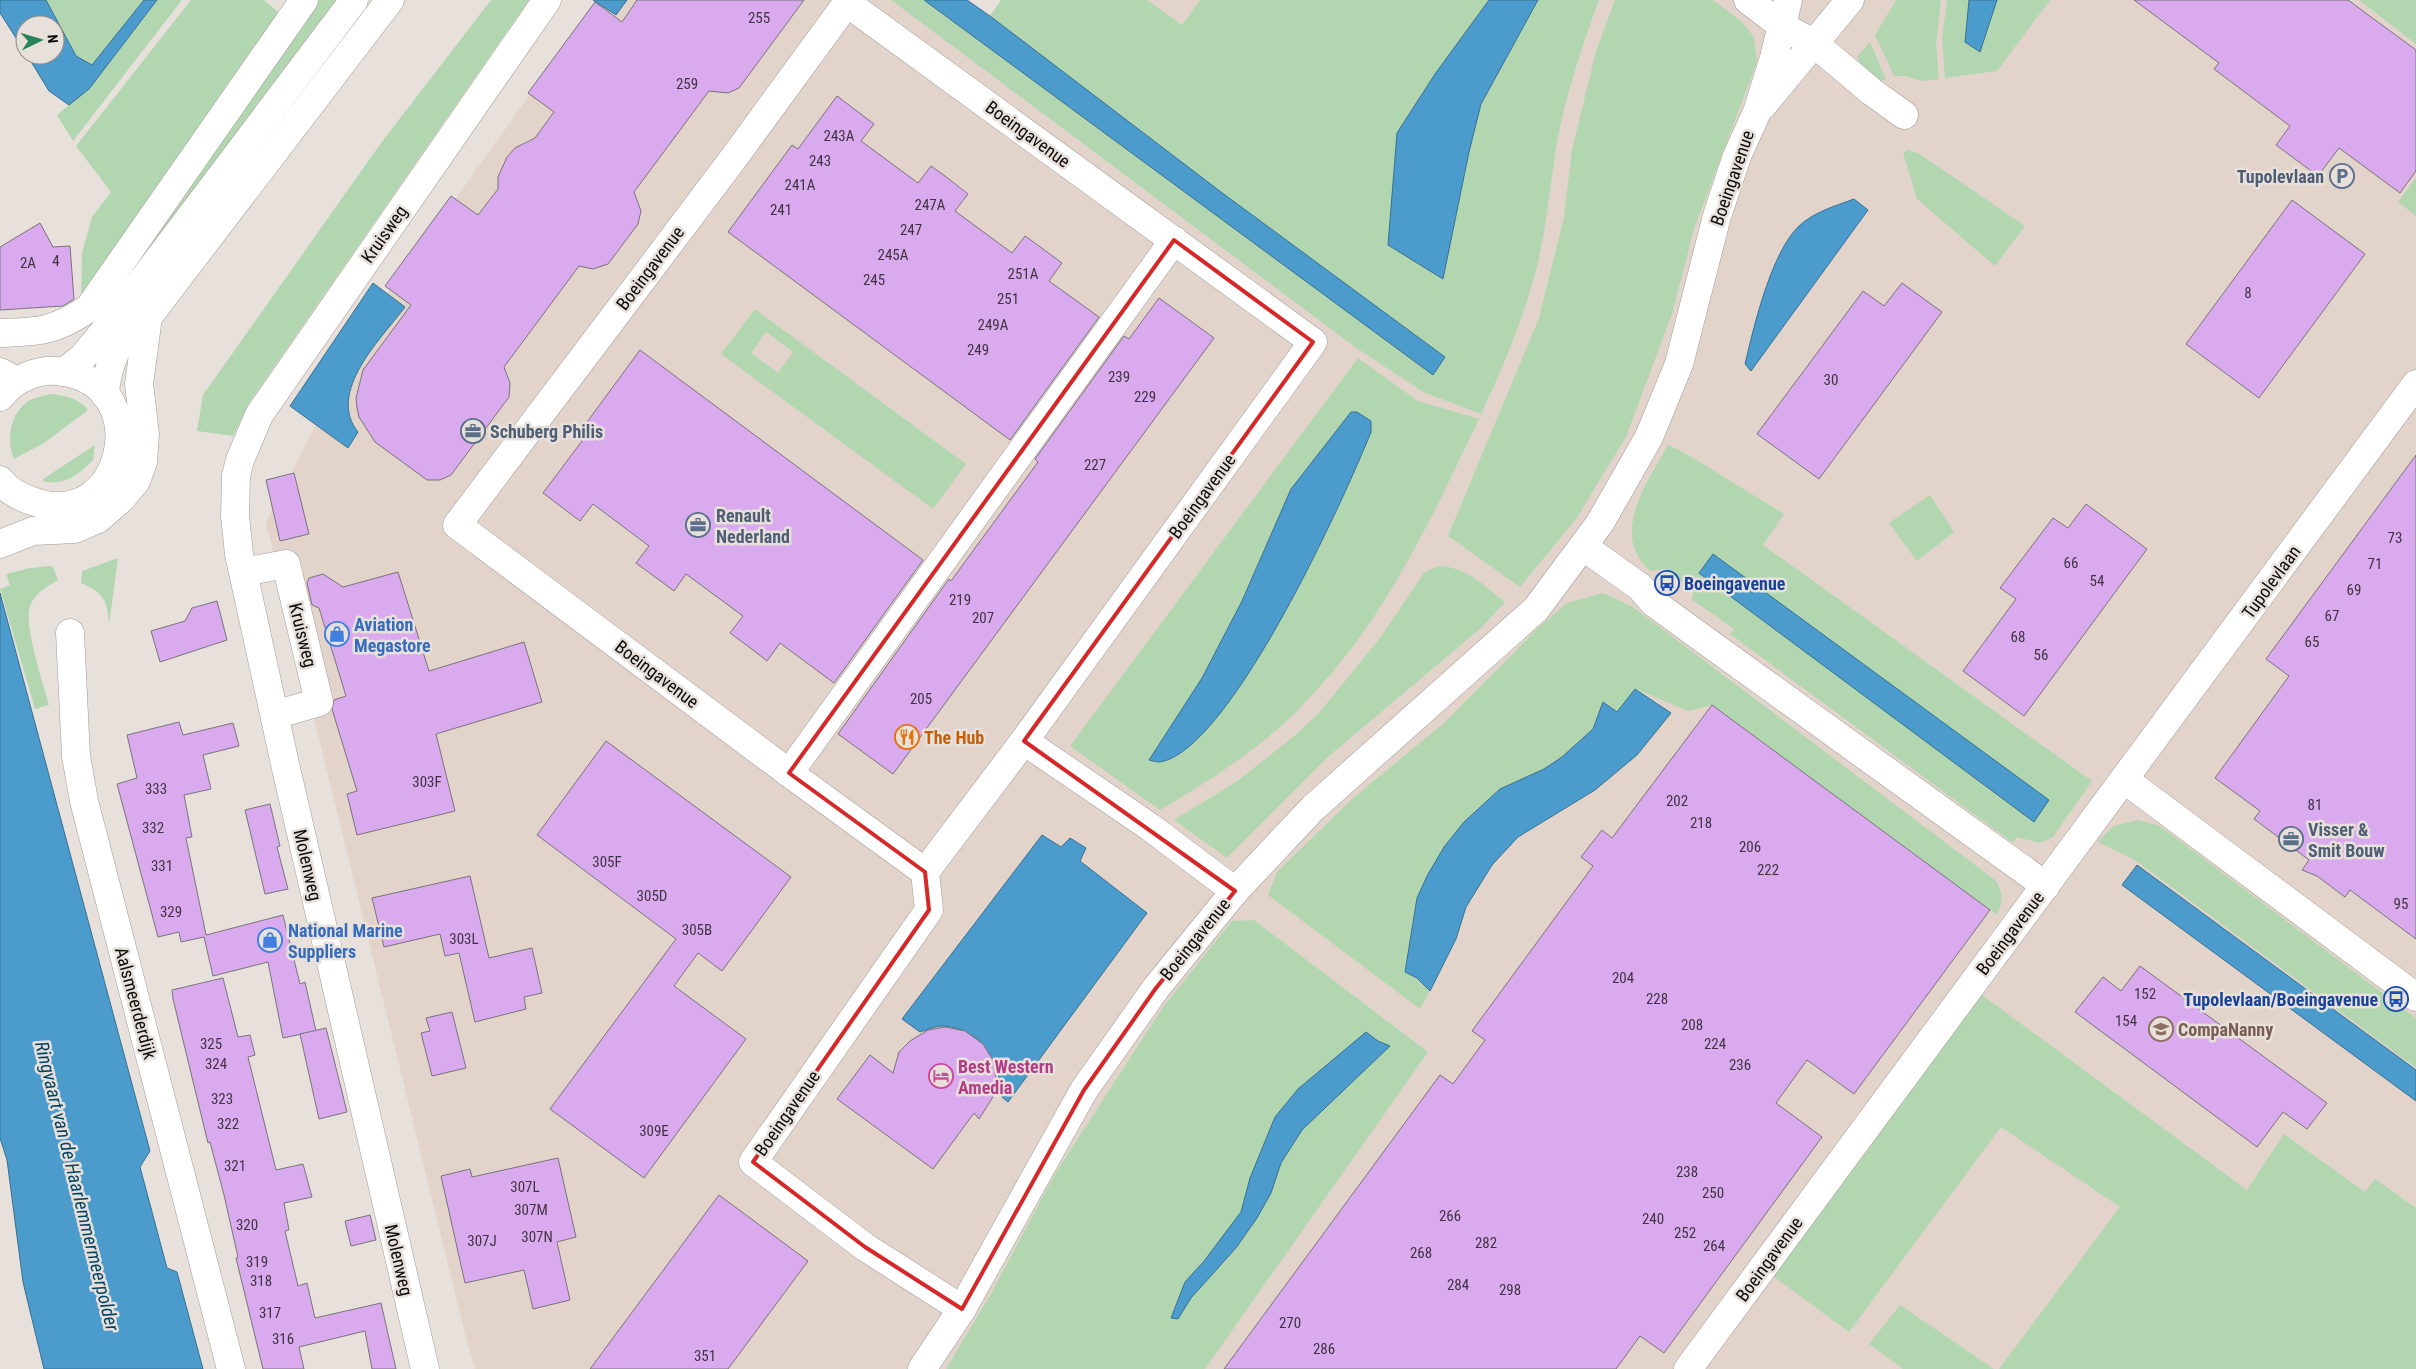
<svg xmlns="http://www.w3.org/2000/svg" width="2416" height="1369" viewBox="0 0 2416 1369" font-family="'Roboto Condensed',sans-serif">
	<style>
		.built { fill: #e2d4ca }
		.green { fill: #b2d7b0; fill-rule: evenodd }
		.water { fill: #4b9ccc; stroke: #387092 }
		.building { fill: #d9aaee; stroke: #78747a }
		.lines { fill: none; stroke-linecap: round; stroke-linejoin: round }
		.minor-casing { stroke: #a29b95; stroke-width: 29 }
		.tertiary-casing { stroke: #a29b95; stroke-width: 29 }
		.secondary-casing { stroke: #a29b95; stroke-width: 29 }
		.minor { stroke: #fff; stroke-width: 28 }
		.tertiary { stroke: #fff; stroke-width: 28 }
		.secondary { stroke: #fff; stroke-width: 28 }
		.marked { fill: none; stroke: #d62828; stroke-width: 4; stroke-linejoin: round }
		.labels { text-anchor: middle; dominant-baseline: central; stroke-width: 5; stroke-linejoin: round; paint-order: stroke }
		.number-label { font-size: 15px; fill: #403342 }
		.street-label { font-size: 18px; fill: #0d0b09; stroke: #e8e0db }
		.service-label { font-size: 18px; font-weight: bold; fill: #4e5e75; stroke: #e8e0db; text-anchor: start }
		.transit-label { font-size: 18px; font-weight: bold; fill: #164399; stroke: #e8e0db; text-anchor: start }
		.shop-label { font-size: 18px; font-weight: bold; fill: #366cbe; stroke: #e8e0db; text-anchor: start }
		.food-label { font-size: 18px; font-weight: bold; fill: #c56008; stroke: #e8e0db; text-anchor: start }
		.education-label { font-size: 18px; font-weight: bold; fill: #785e54; stroke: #e8e0db; text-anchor: start }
		.hotel-label { font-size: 18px; font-weight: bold; fill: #b23c85; stroke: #e8e0db; text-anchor: start }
		.water-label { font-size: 19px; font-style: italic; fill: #004565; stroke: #e8e0db }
	</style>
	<rect width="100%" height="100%" fill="#e8e0db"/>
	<!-- built -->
	<path class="built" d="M597,0h301l87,61 42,-61h1389v1369h-1941l-8,-27 -201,-820 102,-200z"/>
	<!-- green -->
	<g class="green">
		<path d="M46,0h98l-52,65 -16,-9z"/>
		<path d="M157,0h25l-109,141 -16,-26 32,-26z"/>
		<path d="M191,0h73l14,12 -5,11 -192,283 1,-53 10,-36 19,-25 -35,-46z"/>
		<path d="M315,0h25l-217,286z"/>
		<path d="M491,0h38l-278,400 -18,36 -36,-5 6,-36 178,-252z"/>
		<path d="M891,0h33l509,375 12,-18 -224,-165 -231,-176 11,-16h146l35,25 18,-25h289l-54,74 -38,60 45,145 27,-127 12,-48 57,-104h61c-17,46 -35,100 -43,149 -6,37 -9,73 -17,109 -13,55 -34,105 -58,156l-58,-22 -68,-45z"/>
		<path d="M1615,0h98l29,22 12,15 3,25 -63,167 -22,85 -46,123 -50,82 -56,68 -72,-51 91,-218 25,-101 8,-67 24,-99z"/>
		<path d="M1896,0h45l-5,44 3,35 -18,2 -15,-5h-12l-19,-41z"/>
		<path d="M1947,0h22l-4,42 15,10 17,-52h53l-53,71 -52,7 -3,-40z"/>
		<path d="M2359,0h57v44z"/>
		<path d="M1870,42l16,37 -6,2 -17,-13 -6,-11z"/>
		<path d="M1908,150l10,3 107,73 -30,40 -78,-67 -14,-46z"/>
		<path d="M2416,178v38l-18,-14z"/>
		<path d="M755,309l211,155 -33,45 -212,-155zM766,332l27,20 -15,21 -27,-20z"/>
		<path d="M1358,358l60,43 61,18c-48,99 -90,194 -166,275 -10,10 -20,23 -32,32 -38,33 -78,59 -121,84l-90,-64zM1351,412l20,9v11l-45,102 -35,68 -90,134 -22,18 -19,8 -11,-2 53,-82 40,-77 49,-112z"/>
		<path d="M50,394c16,2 27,3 38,16l-44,33 -30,16c-8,-19 -4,-44 13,-57 6,-4 16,-6 23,-8z"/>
		<path d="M95,445l-2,15c-14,14 -29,27 -50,21v-2z"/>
		<path d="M1668,445l17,8 99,61 -21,31 329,236 -39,56 -13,6 -23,-6 -4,6 -283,-209 4,-5 -43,-30 3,-7 -30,-23 -14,2c-41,-37 -3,-88 18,-126z"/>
		<path d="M1930,495l24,37 -37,29 -28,-38z"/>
		<path d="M118,558l-9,67c-1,-24 -6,-33 -28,-42l1,-12z"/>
		<path d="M50,566l3,1 5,13c-12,7 -23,13 -28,26 -7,18 14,79 19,99l-14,4 -35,-120 10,-4 -4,-11 24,-6z"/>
		<path d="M1438,566c27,0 47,20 67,36l-25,27 -150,126 -103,103 -53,-38 62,-38 56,-44 26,-24 62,-76 44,-65z"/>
		<path d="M1603,593l30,14 362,273c9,12 8,22 2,35l-285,-210 -24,6 -52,-22 -19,23 -14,-10 -10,27 -31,28 -18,12 -100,79 -17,28 -10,22 -12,74 12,6 13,13 -10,18 -152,-114 9,-23 75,-73 92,-76 94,-95 29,-25z"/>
		<path d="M2138,820l22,6 256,192v50l-281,-208 -37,-18 15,-16z"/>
		<path d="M1254,920l174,132 -223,317h-259l46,-77 63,-118 108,-167 69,-86zM1366,1033l12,9 11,4 -87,84 -21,33 -10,30 -14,25 -20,30 -46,50 -13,21 -7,-1 14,-36 42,-50z"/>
		<path d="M1978,992l269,198 37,-56 81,58 10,-13 41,29v161h-417l121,-162 -119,-80 -152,205 -76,-56z"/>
		<path d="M1900,1305l94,64h-91l-34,-25z"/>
	</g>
	<!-- water -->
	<g class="water">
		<path d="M0,0h46l30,56 16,9 52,-65h13l-68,89 -20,16 -20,-14 -22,-36h28v-30h-30v27l-25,-39z"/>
		<path d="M593,0h34l-11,15z"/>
		<path d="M924,0h43l23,16 231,176 224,165 -12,18z"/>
		<path d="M1489,0h49l-57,104 -12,48 -26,127 -55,-34 9,-112 38,-59z"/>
		<path d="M1969,0h28l-17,52 -15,-10z"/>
		<path d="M1854,199l14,11 -117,161 -6,-7c9,-38 26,-111 54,-138 15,-14 36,-20 55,-27z"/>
		<path d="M373,283l32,24c-24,32 -79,85 -47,125l-10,16 -58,-42z"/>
		<path d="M1351,412h6l14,9v11c-26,65 -141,319 -211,330 -3,0 -8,-1 -11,-2l53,-82 40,-77 49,-112z"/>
		<path d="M1713,554l336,246 -15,22 -335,-249z"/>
		<path d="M0,593l150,558 -10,16 27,101 10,4 26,97h-159l-21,-87 -16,-122 -7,-22z"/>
		<path d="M1635,689l36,24 -34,42 -42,35 -77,47 -26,28 -26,42 -10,32 -26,52 -13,-13 -12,-6 12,-74 10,-22 17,-29 20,-25 36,-33 44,-20 18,-12 31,-28 10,-27 14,10z"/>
		<path d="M1042,835l19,12 9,-9 16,10 -6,13 67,52 -139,189 -6,-5c-2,-35 -21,-69 -59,-71 -8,0 -16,4 -23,6l-18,-13z"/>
		<path d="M2137,865l279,205v31l-294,-216z"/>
		<path d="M1366,1032l12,9 12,5 -88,84 -21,33 -10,30 -14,25 -21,30 -45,50 -13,21 -7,-1 14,-36 19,-21 37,-49 9,-34 25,-61 23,-28z"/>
	</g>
	<!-- building -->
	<g class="building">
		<path d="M637,0h167l-65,88 -11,5 -19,-2 -75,101 7,19 -3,13 -30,40 -15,5 -14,-3 -75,101 6,16 -1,14 -58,78 -11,5h-13l-52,-38 -16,-25 -2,-9 -1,-10 7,-28 48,-65 -26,-19 66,-90 27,19 20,-26v-12l9,-20 8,-9 20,-10 19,-26 -26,-19 67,-91 27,20z"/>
		<path d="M2134,0h214l68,50v121l-16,22 -61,-45 -21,28 -42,-31 14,-19 -76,-57 5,-6z"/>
		<path d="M837,96l37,28 -13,17 57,42 13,-17 14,10 23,18 -13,17 57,42 13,-17 14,10 23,17 -13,18 50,36 -89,123 -282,-208 64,-87 6,4z"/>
		<path d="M2292,200l73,54 -106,144 -73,-54z"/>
		<path d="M40,223l13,24 17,-1 4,53 -11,7 -63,4v-63z"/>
		<path d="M1902,283l40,29 -123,167 -62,-45 106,-143 21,15z"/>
		<path d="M1159,298l55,40 -321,436 -55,-40 111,-155 2,2 87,-119 -3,-3 89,-123 5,3z"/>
		<path d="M640,350l283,210 -89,123 -54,-40 -13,18 -14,-11 -23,-17 13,-17 -57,-42 -12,17 -23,-17 -15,-11 13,-17 -56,-42 -13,17 -37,-28 39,-52 -6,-4z"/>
		<path d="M2416,455v484l-66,-49 -5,7 -28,-21 -15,-6 7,-10 -55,-41 6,-8 -45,-33 74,-102 -23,-17z"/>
		<path d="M294,473l15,61 -29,7 -14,-61z"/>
		<path d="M2086,504l61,45 -123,167 -61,-45 53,-72 -16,-11 53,-70 15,10z"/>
		<path d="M398,572l31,99 95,-29 18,60 -106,32 19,77 -98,24 -10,-41 10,-3 -25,-82 2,-9 12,-4 -27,-88 -7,-3 -5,-22 2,-5 14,-4 20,13z"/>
		<path d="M217,601l10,39 -67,22 -9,-31 34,-10 7,-13z"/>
		<path d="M1712,705l278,205 -136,184 -47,-34 -31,43 46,34 -158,216 -24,-17 -24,33h-392l216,-294 13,9 32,-44 -13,-9 121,-165 -12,-9 21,-27 10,8z"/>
		<path d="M179,722l4,13 50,-12 6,23 -36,9 8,34 -27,6 8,42 -6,1 20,97 77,-20 17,69 5,-2 11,49 -33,7 -15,-76 -55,14 -9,-39 -23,5 -2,-10 -21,5 -41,-153 20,-6 -10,-43z"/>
		<path d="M606,741l185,136 -69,94 -24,-18 -24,33 72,53 -102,139 -94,-69 126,-170 -139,-104z"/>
		<path d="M270,804l10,42 -3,1 11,42 -23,5 -20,-84z"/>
		<path d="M470,876l19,82 43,-10 10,45 -18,4 2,12 -51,13 -16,-69 -14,3 -5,-22 -56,13 -12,-49z"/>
		<path d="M2140,966l187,137 -20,26 -24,-17 -26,35 -182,-135 28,-35 18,14z"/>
		<path d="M223,978l15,59 12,-2 5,20 -7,2 28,113 27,-6 9,33 -28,6 5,27 -4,1 13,55 9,-3 8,35 66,-15 15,66h-24l-7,-38 -66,16 5,22h-41l-27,-111 2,-1 -14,-62 -14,-53 -2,1 -35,-144 -1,-9z"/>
		<path d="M452,1012l14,56 -34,8 -11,-43 9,-2 -4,-13z"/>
		<path d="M945,1027l20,4 18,13 10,16 3,20 -3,17 -14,22 -5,-6 -41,56 -96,-70 33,-44 23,18 6,-21 11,-11 18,-11z"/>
		<path d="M326,1028l21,84 -28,7 -19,-85z"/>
		<path d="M558,1158l18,79 -19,5 13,58 -37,9 -9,-39 -59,13 -24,-107 29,-7 2,8z"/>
		<path d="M719,1195l89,66 -80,108h-138z"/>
		<path d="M370,1215l6,25 -25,6 -6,-25z"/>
	</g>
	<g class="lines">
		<defs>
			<g id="minor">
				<path d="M1748,0l34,26 33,18 57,48 32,23"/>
				<path d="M0,333c39,-1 56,-2 89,-25l215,-308"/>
				<path d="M1584,547l56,40 14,16 48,35 344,248"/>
				<path d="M243,572l43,-8 33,138 -44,13"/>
				<path d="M70,633l6,123 8,45 147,568"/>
				<path d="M1024,741l126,86 85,64"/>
				<path d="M789,773l385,-533"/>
				<path d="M2125,780l291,217"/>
				<path d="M925,872l-136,-99 -332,-248 276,-366 114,-156 466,339 -289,399 -99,131 4,38 -176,252 112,85 97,62"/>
				<path d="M425,1369l-140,-605 -46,-210 -4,-38 1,-40 4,-16 19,-45 288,-415"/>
				<path d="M1688,1369c242,-329 487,-656 728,-985"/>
			</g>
			<g id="tertiary">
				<path d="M1763,105l87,-105"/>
				<path d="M0,372l16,9"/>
				<path d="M922,1369l40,-60 122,-219 72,-102 79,-97 78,-83 223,-199 64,-86 49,-86 30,-73 38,-148 20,-60 20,-44 17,-54 14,-58"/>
			</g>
			<g id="secondary">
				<path d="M64,372l19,-15 19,-23 252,-334"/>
				<path d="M105,395c1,-22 10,-51 26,-66 5,-5 12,-8 17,-12l242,-317"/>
				<path d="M0,397c15,-19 40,-30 64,-25 93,15 59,160 -29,130 -14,-4 -26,-10 -35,-22"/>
				<path d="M0,544l33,-13 42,-2 23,-10 23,-20 15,-18 7,-19 2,-28 -6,-50 9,-67"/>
			</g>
		</defs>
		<!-- minor casing -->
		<use href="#minor" class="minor-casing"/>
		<!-- tertiary casing -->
		<use href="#tertiary" class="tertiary-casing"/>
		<!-- secondary casing -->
		<use href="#secondary" class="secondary-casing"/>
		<!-- minor -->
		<use href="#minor" class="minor"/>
		<!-- tertiary -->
		<use href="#tertiary" class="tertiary"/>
		<!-- secondary -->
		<use href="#secondary" class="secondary"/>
	</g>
	<!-- marked area -->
	<path class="marked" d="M1174,240l139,102 -289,399 211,150 -79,97 -72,102 -122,219 -97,-62 -112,-85 176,-252 -4,-38 -136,-99z"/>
	<!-- icons -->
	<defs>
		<symbol id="parking-ring" viewBox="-11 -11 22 22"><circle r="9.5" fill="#e8e0db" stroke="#5c6f8a" stroke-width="1.5"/><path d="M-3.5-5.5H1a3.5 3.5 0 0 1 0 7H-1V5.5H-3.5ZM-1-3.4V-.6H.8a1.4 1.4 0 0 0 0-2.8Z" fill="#5c6f8a"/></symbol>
		<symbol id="office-ring" viewBox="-11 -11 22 22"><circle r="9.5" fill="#e8e0db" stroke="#5c6f8a" stroke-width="1.5"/><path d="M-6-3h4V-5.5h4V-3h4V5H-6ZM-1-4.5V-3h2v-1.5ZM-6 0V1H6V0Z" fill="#5c6f8a"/></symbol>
		<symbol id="bus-ring" viewBox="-11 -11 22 22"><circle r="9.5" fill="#e8e0db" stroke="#1a4fb4" stroke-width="1.5"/><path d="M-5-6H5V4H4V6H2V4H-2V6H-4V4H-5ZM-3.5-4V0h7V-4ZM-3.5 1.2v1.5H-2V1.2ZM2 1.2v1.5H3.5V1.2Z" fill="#1a4fb4"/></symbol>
		<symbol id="shop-ring" viewBox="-11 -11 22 22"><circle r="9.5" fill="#e8e0db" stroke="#3f7fe0" stroke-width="1.5"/><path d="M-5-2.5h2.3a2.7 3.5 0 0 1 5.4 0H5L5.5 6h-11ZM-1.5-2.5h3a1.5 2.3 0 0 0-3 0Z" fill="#3f7fe0"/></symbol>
		<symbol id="restaurant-ring" viewBox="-11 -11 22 22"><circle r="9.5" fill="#e8e0db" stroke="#e8710a" stroke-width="1.5"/><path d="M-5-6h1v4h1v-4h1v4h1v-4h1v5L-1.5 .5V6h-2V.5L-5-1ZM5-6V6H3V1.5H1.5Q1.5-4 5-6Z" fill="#e8710a"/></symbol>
		<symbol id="school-ring" viewBox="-11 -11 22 22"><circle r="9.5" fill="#e8e0db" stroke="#8d6e63" stroke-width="1.5"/><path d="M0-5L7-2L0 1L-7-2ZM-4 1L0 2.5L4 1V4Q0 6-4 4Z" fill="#8d6e63"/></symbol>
		<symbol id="hotel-ring" viewBox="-11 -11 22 22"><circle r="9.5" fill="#e8e0db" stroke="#d1479c" stroke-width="1.5"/><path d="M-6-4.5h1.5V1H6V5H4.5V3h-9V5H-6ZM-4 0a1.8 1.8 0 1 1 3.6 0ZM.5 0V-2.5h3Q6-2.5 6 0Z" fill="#d1479c"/></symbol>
	</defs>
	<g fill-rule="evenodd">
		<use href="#parking-ring" x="2328" y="162" width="28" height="28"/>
		<use href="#office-ring" x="459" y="417" width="28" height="28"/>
		<use href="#office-ring" x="684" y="511" width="28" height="28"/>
		<use href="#bus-ring" x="1653" y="569" width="28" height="28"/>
		<use href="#shop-ring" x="323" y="620" width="28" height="28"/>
		<use href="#restaurant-ring" x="893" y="723" width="28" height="28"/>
		<use href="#office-ring" x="2277" y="825" width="28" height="28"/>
		<use href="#shop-ring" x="256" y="926" width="28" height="28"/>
		<use href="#bus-ring" x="2382" y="985" width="28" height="28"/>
		<use href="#school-ring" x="2147" y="1015" width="28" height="28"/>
		<use href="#hotel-ring" x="927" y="1062" width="28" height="28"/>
	</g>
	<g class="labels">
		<!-- number labels -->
		<g class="number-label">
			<text x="759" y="18">255</text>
			<text x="687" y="84">259</text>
			<text x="839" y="136">243A</text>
			<text x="820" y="161">243</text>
			<text x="800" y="185">241A</text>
			<text x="930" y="205">247A</text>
			<text x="781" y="210">241</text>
			<text x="911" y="230">247</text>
			<text x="893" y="255">245A</text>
			<text x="56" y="261">4</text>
			<text x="28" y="263">2A</text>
			<text x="1023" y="274">251A</text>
			<text x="874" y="280">245</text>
			<text x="2248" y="293">8</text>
			<text x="1008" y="299">251</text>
			<text x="993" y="325">249A</text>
			<text x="978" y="350">249</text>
			<text x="1119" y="377">239</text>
			<text x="1831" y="380">30</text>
			<text x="1145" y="397">229</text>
			<text x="1095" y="465">227</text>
			<text x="2395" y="538">73</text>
			<text x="2071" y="563">66</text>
			<text x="2375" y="564">71</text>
			<text x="2097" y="581">54</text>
			<text x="2354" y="590">69</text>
			<text x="960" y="600">219</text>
			<text x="2332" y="616">67</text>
			<text x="983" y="618">207</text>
			<text x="2018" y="637">68</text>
			<text x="2312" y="642">65</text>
			<text x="2041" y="655">56</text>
			<text x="921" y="699">205</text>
			<text x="427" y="782">303F</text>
			<text x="156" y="789">333</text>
			<text x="1677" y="801">202</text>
			<text x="2315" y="805">81</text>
			<text x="1701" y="823">218</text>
			<text x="153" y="828">332</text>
			<text x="1750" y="847">206</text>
			<text x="607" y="862">305F</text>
			<text x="162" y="866">331</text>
			<text x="1768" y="870">222</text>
			<text x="652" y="896">305D</text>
			<text x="2401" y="904">95</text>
			<text x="171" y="912">329</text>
			<text x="697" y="930">305B</text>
			<text x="464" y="939">303L</text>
			<text x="1623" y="978">204</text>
			<text x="2145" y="994">152</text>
			<text x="1657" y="999">228</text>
			<text x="2126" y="1021">154</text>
			<text x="1692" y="1025">208</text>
			<text x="211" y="1044">325</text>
			<text x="1715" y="1044">224</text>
			<text x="216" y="1064">324</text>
			<text x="1740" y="1065">236</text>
			<text x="222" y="1099">323</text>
			<text x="228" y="1124">322</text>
			<text x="654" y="1131">309E</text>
			<text x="235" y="1166">321</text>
			<text x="1687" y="1172">238</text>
			<text x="525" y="1187">307L</text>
			<text x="1713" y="1193">250</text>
			<text x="531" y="1210">307M</text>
			<text x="1450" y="1216">266</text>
			<text x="1653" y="1219">240</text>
			<text x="247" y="1225">320</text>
			<text x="1685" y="1233">252</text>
			<text x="537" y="1237">307N</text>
			<text x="482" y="1241">307J</text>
			<text x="1486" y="1243">282</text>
			<text x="1714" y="1246">264</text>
			<text x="1421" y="1253">268</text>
			<text x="257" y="1262">319</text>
			<text x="261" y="1281">318</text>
			<text x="1458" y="1285">284</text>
			<text x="1510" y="1290">298</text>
			<text x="270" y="1313">317</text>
			<text x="1290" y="1323">270</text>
			<text x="283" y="1339">316</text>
			<text x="1324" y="1349">286</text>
			<text x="705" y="1356">351</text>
		</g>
		<!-- street labels -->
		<g class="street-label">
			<text transform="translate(1028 134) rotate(36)">Boeingavenue</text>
			<text transform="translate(1732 178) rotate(-71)">Boeingavenue</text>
			<text transform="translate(384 234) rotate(-55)">Kruisweg</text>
			<text transform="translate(650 268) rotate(-53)">Boeingavenue</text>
			<text transform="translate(1202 496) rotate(-54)">Boeingavenue</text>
			<text transform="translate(2271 582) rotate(-54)">Tupolevlaan</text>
			<text transform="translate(303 635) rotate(76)">Kruisweg</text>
			<text transform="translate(657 674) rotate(37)">Boeingavenue</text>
			<text transform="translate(308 865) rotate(77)">Molenweg</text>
			<text transform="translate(2010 933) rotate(-53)">Boeingavenue</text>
			<text transform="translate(1195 939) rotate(-51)">Boeingavenue</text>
			<text transform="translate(136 1003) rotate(75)">Aalsmeerderdijk</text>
			<text transform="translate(787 1113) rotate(-55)">Boeingavenue</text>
			<text transform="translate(1769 1259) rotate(-54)">Boeingavenue</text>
			<text transform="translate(399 1260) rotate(77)">Molenweg</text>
		</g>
		<!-- service labels -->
		<g class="service-label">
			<text x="2324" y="176" text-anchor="end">Tupolevlaan</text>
			<text x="490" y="431">Schuberg Philis</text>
			<text x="716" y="515">Renault<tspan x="716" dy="21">Nederland</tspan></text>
			<text x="2308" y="829">Visser &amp;<tspan x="2308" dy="21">Smit Bouw</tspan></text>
		</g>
		<!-- transit labels -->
		<g class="transit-label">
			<text x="1684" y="583">Boeingavenue</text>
			<text x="2378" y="999" text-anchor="end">Tupolevlaan/Boeingavenue</text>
		</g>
		<!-- shop labels -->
		<g class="shop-label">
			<text x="354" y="624">Aviation<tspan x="354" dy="21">Megastore</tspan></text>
			<text x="288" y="930">National Marine<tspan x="288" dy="21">Suppliers</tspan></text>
		</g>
		<!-- food labels -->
		<g class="food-label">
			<text x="924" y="737">The Hub</text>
		</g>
		<!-- education labels -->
		<g class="education-label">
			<text x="2178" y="1029">CompaNanny</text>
		</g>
		<!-- hotel labels -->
		<g class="hotel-label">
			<text x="958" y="1066">Best Western<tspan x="958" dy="21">Amedia</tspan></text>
		</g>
		<!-- water labels -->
		<g class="water-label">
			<text transform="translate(77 1186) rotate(76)">Ringvaart van de Haarlemmermeerpolder</text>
		</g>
	</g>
	<!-- north arrow -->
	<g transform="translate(40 40) rotate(85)"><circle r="24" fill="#e8e0db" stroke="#908b87"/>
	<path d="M0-4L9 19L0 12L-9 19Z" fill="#29845a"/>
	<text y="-8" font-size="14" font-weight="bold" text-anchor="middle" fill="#0d0b09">N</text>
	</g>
</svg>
